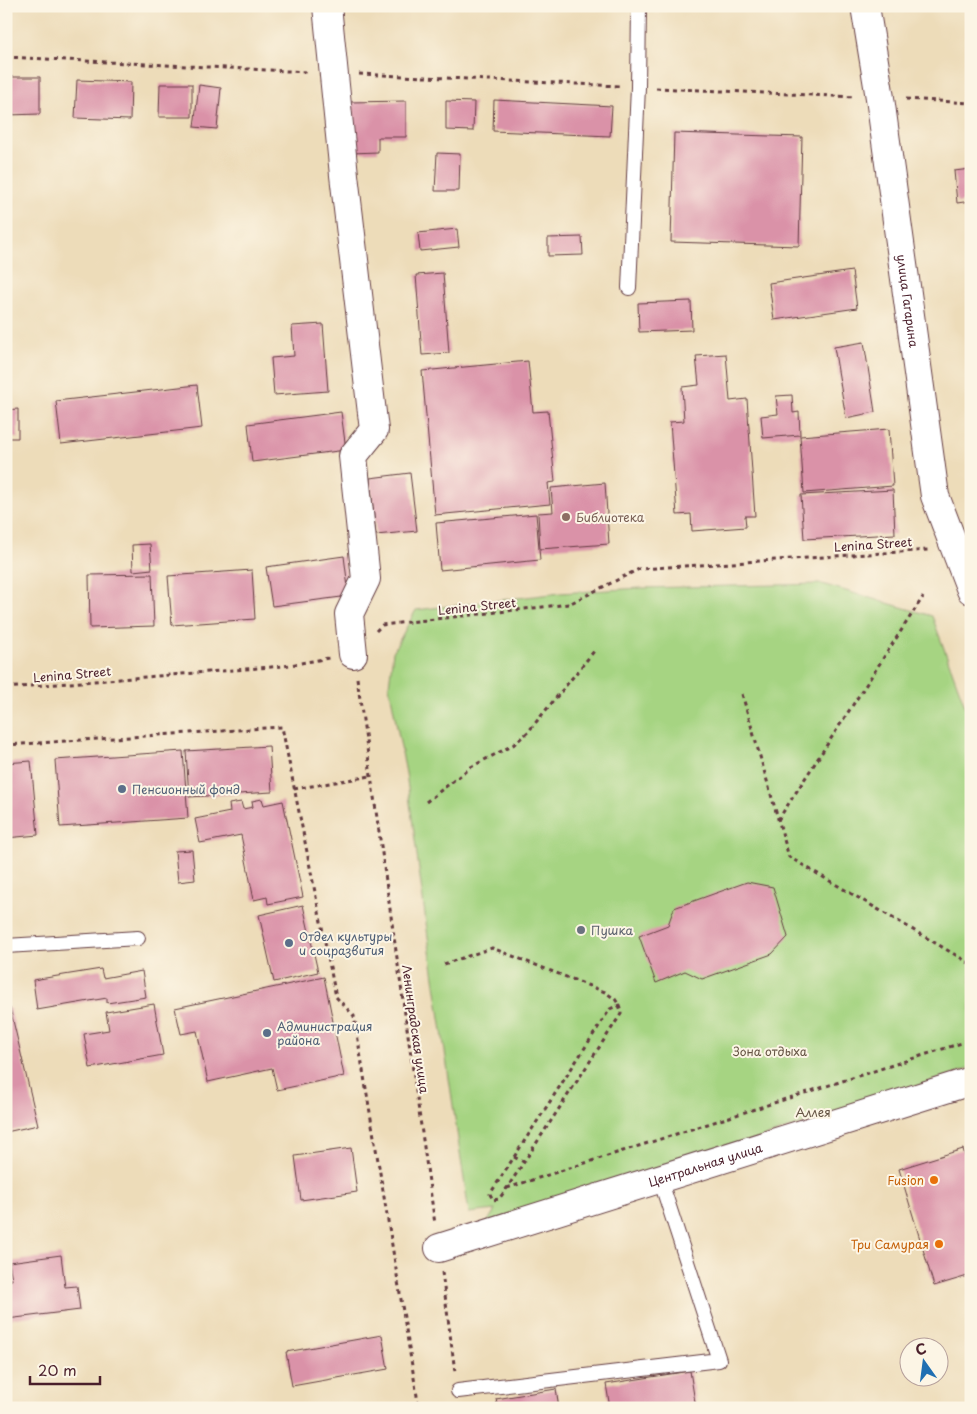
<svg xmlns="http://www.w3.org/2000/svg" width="977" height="1414" viewBox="0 0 977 1414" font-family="'Playpen Sans',sans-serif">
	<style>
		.green { fill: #a6d482; stroke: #787a56 }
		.building { fill: #da92a8 }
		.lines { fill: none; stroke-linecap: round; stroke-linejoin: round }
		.service-casing { stroke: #623b40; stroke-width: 16 }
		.minor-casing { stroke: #623b40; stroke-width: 30 }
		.tertiary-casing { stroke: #623b40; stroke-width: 30 }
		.path { stroke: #623b40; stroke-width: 3; stroke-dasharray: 4 4; stroke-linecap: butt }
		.service { stroke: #fff; stroke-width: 14 }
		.minor { stroke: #fff; stroke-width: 28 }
		.tertiary { stroke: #fff; stroke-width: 28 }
		.education-dot { fill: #8d6e63; stroke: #fcf5e5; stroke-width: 2 }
		.service-dot { fill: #5c6f8a; stroke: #fcf5e5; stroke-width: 2 }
		.worship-dot { fill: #6b7280; stroke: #fcf5e5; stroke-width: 2 }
		.food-dot { fill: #e8710a; stroke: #fcf5e5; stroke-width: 2 }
		.labels { text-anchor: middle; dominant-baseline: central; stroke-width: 4; stroke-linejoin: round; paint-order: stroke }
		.street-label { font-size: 12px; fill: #4a1f2b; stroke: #fcf5e5 }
		.education-label { font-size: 12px; fill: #785e54; stroke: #fcf5e5; text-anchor: start }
		.service-label { font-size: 12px; fill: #4e5e75; stroke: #fcf5e5; text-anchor: start }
		.worship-label { font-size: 12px; fill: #5b616d; stroke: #fcf5e5; text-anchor: start }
		.park-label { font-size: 12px; fill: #665545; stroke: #fcf5e5 }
		.food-label { font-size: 12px; fill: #c56008; stroke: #fcf5e5; text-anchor: end }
	</style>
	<rect width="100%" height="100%" fill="#fcf5e5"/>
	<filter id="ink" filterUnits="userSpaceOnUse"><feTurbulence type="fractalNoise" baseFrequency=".02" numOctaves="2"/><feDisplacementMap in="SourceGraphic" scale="10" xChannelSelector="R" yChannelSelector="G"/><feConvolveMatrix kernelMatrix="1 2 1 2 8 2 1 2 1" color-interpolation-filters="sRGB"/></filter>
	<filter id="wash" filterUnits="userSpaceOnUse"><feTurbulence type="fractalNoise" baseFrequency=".0096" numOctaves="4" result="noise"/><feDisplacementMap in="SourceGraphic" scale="20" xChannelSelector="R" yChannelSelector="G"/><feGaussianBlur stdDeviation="1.12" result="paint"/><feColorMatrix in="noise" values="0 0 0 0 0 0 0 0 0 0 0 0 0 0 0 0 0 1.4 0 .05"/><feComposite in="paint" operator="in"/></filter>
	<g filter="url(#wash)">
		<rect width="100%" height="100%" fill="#eddcb9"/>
		<!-- green -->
		<path class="green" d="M822,584l110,32 39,106v346l-489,163 13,-21 -26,3 -41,-276 -22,-164 -17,-87 4,-34 23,-42 144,-17 81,-5z"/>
		<g id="blocks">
			<!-- building -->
			<g class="building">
				<path d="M8,77h32v37l-32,1z"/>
				<path d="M77,80l54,2 -1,38 -55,-2z"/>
				<path d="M160,84h32v33h-33z"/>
				<path d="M199,85l22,3 -4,41 -23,-2z"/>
				<path d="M494,100l118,6 -2,30 -117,-5z"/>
				<path d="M406,101v36h-28v15l-27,1 -1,-51z"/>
				<path d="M446,101l28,1 -1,29 -27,-1z"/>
				<path d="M674,133l128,4 -3,109 -128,-4z"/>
				<path d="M437,153l23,1 -1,37h-24z"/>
				<path d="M971,169v32l-14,2 -3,-32z"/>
				<path d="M457,229l2,18 -39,4 -2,-18z"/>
				<path d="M582,237l1,18 -35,1v-18z"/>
				<path d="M852,271l5,37 -83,12 -5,-37z"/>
				<path d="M443,273l6,80 -27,2 -6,-80z"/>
				<path d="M691,301l1,29 -53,2 -1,-29z"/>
				<path d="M323,324l5,67 -54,4 -3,-37 23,-2 -2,-30z"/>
				<path d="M864,342l11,70 -29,6 -12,-71z"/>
				<path d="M726,354l4,47 17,-2 8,117h-10l1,11 -54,4 -1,-17 -14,1 -7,-93 14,-1 -2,-34 17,-2 -3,-29z"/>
				<path d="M528,361l5,51 15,-1 7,71 -7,1 2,21 -115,11 -13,-144z"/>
				<path d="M197,385l5,43 -141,16 -5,-43z"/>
				<path d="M792,395l1,18 6,-1 1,23 -37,3 -2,-22 17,-2 -2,-18z"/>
				<path d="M18,409v29h-12v-28z"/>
				<path d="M341,412l5,38 -94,12 -4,-38z"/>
				<path d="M889,429l4,57 -89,7 -4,-57z"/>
				<path d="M410,473l7,58 -41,4 -6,-57z"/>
				<path d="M605,483l4,61 -69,5 -2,-36 15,-1 -2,-24z"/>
				<path d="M893,490l2,44 -91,5 -3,-44z"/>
				<path d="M536,514l4,46 -100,10 -4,-47z"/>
				<path d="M150,544l2,25 -19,2 -1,-26z"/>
				<path d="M344,556l5,40 -77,10 -6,-39z"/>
				<path d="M252,570l3,49 -83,6 -4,-49z"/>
				<path d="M152,574l2,52 -64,2 -1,-53z"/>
				<path d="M269,746l3,46 -83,5 -3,-46z"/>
				<path d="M183,751l5,67 -128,9 -5,-67z"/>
				<path d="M31,761l7,74 -32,3v-75z"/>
				<path d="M262,799l2,6 19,-4 20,96 -35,7 -1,-7 -13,3 -13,-65 -41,8 -5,-24 35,-7 -1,-8 12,-2 2,7 10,-2 -1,-6z"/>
				<path d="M192,850l3,30 -17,2 -3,-31z"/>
				<path d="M747,882l26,5 15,50 -16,17 -70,25 -17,-8 -29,12 -17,-47 29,-11 6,-17z"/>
				<path d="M303,905l15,67 -44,10 -15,-67z"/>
				<path d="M101,969l2,9 39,-7 4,26 -39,6v-5l-70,12 -4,-30z"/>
				<path d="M324,977l20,99 -67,14 -5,-22 -64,14 -11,-51 -16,3 -6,-26z"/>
				<path d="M154,1004l9,51 -73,13 -6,-34 25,-4 -3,-18z"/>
				<path d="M10,1008l28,117 -32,7v-123z"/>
				<path d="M351,1148l6,44 -56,8 -6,-44z"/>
				<path d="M963,1149l8,27v99l-37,11 -35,-117z"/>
				<path d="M61,1255l4,32 12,-1 3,24 -73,9 -1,-38 6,-1 -3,-18z"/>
				<path d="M382,1335l6,34 -96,17 -6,-34z"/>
				<path d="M690,1371l6,37h-86l-4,-24z"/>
				<path d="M556,1389l3,19h-61l-2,-9z"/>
			</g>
		</g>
	</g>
	<g filter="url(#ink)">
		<use href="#blocks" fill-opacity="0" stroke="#623b40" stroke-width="1"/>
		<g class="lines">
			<defs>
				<g id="service">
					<path d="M629,288l9,-201 1,-81"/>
					<path d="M6,946l132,-8"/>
					<path d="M458,1391l261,-31 -59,-181"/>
				</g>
				<g id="minor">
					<path d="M327,6l17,169 30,255 -21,26 13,123 -17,35 4,40"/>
					<path id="s1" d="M439,1248l532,-167"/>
				</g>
				<g id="tertiary">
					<path id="s2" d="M865,6l15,92 55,398 36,94"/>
				</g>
			</defs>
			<!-- service casing -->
			<use href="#service" class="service-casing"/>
			<!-- minor casing -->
			<use href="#minor" class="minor-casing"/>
			<!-- tertiary casing -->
			<use href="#tertiary" class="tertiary-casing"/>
			<!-- path -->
			<g class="path">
				<path d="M6,57l302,15"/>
				<path d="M359,74l261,12"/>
				<path d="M656,88l199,9"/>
				<path d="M906,99l65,4"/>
				<path d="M376,631l6,-6 187,-21 70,-35 290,-19"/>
				<path d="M357,678l78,546"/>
				<path d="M6,688l278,-22 45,-8"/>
				<path d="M742,694l47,163 182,107"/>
				<path d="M6,745l276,-18 54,270 18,19 65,392"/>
				<path d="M294,789l77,-13"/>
				<path d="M426,802l45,-35 42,-22 15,-13 67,-82"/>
				<path d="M778,820l145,-223"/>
				<path d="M444,964l48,-16 113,44 10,7 4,6"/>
				<path d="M619,1005l2,6v3l-114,174 -8,11 -6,1 -3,-6 120,-185z"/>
				<path d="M514,1157l10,5"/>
				<path d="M507,1188l464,-148"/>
				<path d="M442,1272l13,100"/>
			</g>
			<!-- service -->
			<use href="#service" class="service"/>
			<!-- minor -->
			<use href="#minor" class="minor"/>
			<!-- tertiary -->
			<use href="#tertiary" class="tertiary"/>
		</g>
	</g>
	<!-- markers -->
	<circle class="education-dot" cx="566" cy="517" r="5"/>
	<g class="service-dot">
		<circle cx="122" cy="789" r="5"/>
		<circle cx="289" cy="943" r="5"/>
		<circle cx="267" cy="1033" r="5"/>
	</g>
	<circle class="worship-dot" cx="581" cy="930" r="5"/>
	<g class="food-dot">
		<circle cx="934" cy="1180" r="5"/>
		<circle cx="939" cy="1244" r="5"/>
	</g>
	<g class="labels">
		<!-- street labels -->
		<g class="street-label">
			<text stroke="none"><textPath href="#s2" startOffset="298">улица Гагарина</textPath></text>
			<text transform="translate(873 544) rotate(-4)">Lenina Street</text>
			<text transform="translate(477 606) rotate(-6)">Lenina Street</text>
			<text transform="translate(72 674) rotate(-5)">Lenina Street</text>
			<text transform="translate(416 1029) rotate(82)">Ленинградская улица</text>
			<text stroke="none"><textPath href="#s1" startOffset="279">Центральная улица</textPath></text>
		</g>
		<!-- education labels -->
		<g class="education-label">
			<text x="576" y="517">Библиотека</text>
		</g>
		<!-- service labels -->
		<g class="service-label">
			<text x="132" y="789">Пенсионный фонд</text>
			<text x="299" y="936">Отдел культуры<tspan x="299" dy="14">и соцразвития</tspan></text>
			<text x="277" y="1026">Администрация<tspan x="277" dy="14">района</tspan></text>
		</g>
		<!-- worship labels -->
		<g class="worship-label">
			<text x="591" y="930">Пушка</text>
		</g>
		<!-- park labels -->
		<g class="park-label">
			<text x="770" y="1051">Зона отдыха</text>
			<text x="813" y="1112">Аллея</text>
		</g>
		<!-- food labels -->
		<g class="food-label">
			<text x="924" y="1180">Fusion</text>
			<text x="929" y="1244">Три Самурая</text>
		</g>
	</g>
	<!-- margin -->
	<rect width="977" height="1414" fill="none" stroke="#fcf5e5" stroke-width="25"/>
	<!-- north arrow -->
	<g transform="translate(924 1362) rotate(346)"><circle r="24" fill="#fcf5e5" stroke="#b59f9b"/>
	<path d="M0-4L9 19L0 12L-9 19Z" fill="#1f6fb2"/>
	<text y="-8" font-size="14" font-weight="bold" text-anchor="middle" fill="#4a1f2b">С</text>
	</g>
	<!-- scale -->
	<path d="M30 1376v8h70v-8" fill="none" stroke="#4a1f2b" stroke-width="2.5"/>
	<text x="38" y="1376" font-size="15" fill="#4a1f2b" stroke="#fcf5e5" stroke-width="4" paint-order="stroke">20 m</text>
</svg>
